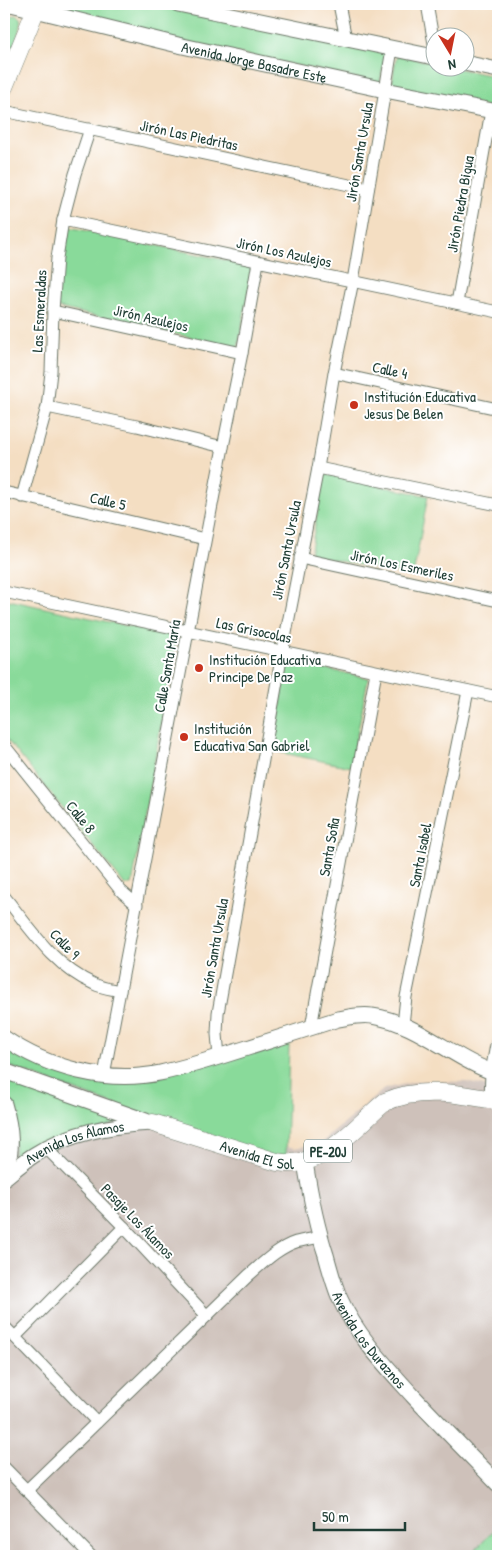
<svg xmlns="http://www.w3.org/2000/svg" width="502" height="1560" viewBox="0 0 502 1560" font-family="'Patrick Hand',sans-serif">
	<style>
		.industrial { fill: #cec1ba }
		.green { fill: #89da9a; stroke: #548c67 }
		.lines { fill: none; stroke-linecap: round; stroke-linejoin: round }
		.street-casing { stroke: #6a7566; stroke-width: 13 }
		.secondary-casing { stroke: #6a7566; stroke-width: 17 }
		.primary-casing { stroke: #6a7566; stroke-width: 19 }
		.street { stroke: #fff; stroke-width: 11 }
		.secondary { stroke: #fff; stroke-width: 15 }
		.primary { stroke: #fff; stroke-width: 18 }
		.poi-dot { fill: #c8321e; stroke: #fff; stroke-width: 2 }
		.labels { text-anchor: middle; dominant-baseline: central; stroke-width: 4; stroke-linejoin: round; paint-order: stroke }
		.shield { fill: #fff; stroke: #627771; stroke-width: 1 }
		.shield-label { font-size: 14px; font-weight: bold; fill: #1f3d34 }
		.street-label { font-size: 15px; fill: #1f3d34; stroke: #fff }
		.poi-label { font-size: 15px; fill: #1f3d34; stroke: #fff; text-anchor: start }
	</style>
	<rect width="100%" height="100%" fill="#fff"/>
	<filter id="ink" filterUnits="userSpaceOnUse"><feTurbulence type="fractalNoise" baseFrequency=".02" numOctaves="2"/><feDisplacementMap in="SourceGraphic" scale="10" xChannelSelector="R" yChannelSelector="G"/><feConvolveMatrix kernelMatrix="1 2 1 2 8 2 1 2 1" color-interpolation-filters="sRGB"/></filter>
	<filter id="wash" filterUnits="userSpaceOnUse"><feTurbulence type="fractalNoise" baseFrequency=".0096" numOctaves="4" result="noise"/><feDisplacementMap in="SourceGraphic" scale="20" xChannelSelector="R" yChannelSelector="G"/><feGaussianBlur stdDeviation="1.12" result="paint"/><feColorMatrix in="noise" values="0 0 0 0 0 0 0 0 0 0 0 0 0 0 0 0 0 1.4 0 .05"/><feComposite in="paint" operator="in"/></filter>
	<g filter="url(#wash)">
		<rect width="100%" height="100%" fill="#f4dec2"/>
		<!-- industrial -->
		<path class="industrial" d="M4,1053l220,81 71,14 27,-6 62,-53 34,-8 48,1 32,7v467h-494z"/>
		<!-- green -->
		<g class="green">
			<path d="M51,4h104l230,49 -5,30 -327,-69z"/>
			<path d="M16,15l4,3 1,8 -17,45c0,-14 -4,-53 12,-56z"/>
			<path d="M397,55l37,8v5h21l43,9v32l-106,-22 2,-18z"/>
			<path d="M64,226l189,40 -15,82 -183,-41z"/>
			<path d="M324,474l104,22 -15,80 -103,-21z"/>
			<path d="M4,599l173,38 -45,248h-7l-121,-149z"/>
			<path d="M288,661l80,17 -17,89 -78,-16z"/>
			<path d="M289,1043l-3,112 -6,5 -187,-63 -89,-33v-19l85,34z"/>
			<path d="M4,1078l120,42 -109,43 -1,-40 -10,-34z"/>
			<path d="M494,1530l4,4v22h-28z"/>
		</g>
	</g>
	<g filter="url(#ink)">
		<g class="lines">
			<defs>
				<g id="street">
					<path d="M339,4l7,35"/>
					<path d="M427,4l7,40"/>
					<path d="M4,111l364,78"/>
					<path d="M63,220l435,92"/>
					<path d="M457,303l34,-192"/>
					<path d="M53,311l189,42"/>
					<path d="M334,373l164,36"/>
					<path d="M47,407l90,19 86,21"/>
					<path d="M318,468l180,37"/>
					<path d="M4,492l201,47"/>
					<path d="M22,497l25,-90 4,-35 2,-61 4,-53 6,-38 12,-46 15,-45"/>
					<path d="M300,558l198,43"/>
					<path d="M4,592l494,105"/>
					<path d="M4,745l117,146 16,14"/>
					<path d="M4,896c26,32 50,71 90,88 8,4 17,5 26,7"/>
					<path d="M403,1025l3,-28 62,-306"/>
					<path d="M311,1027l65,-355"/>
					<path d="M219,1057l-2,-23 1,-21 63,-354 37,-191 16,-95 19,-92 39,-232"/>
					<path d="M104,1075l119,-628 19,-94 16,-91"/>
					<path d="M46,1148l78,79 83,89"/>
					<path d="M4,1326l93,96"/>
					<path d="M15,1337l109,-110"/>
					<path d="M4,1467l87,89"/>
					<path d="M27,1490l222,-215c14,-12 29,-27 47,-33 7,-2 16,-3 24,-5"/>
				</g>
				<g id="secondary">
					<path id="s1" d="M11,4l167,41 207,45 113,22"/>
					<path d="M178,4l256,53"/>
					<path d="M464,63l34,7"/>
					<path d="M4,1038c43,30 103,46 156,35 28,-6 56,-15 84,-24 31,-10 63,-20 94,-30 12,-2 23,-5 34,-3 47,7 82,44 126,58"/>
					<path d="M4,1071l142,50"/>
					<path d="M492,1100l1,-28 5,-27"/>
					<path d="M4,1104c7,24 10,47 0,71"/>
					<path id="s2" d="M305,1162c5,32 11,63 21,93 4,15 8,30 14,44 17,37 46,67 73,97 28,30 57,59 85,88"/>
					<path id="s3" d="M4,1178c10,-8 19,-16 30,-23 36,-23 78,-30 119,-32"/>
				</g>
				<g id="primary">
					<path d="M4,7l1,-3"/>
					<path d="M4,87l34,-83"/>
					<path id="s4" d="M153,1123l124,39c46,9 76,-34 108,-60 34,-16 77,-8 113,-1"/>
				</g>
			</defs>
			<!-- street casing -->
			<use href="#street" class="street-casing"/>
			<!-- secondary casing -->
			<use href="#secondary" class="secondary-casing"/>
			<!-- primary casing -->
			<use href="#primary" class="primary-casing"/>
			<!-- street -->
			<use href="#street" class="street"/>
			<!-- secondary -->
			<use href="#secondary" class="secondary"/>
			<!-- primary -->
			<use href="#primary" class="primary"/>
		</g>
	</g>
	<!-- markers -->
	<g class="poi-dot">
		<circle cx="354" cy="405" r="5"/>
		<circle cx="199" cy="668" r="5"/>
		<circle cx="184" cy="737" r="5"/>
	</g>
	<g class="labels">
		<!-- shield labels -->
		<rect class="shield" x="304" y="1139.5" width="48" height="23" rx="4"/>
		<g class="shield-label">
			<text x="328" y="1151">PE-20J</text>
		</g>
		<!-- street labels -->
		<g class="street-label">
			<text stroke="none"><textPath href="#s1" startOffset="250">Avenida Jorge Basadre Este</textPath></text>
			<text transform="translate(189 135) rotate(12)">Jirón Las Piedritas</text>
			<text transform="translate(359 152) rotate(-80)">Jirón Santa Ursula</text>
			<text transform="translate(460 204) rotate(-80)">Jirón Piedra Bigua</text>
			<text transform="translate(284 252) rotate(12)">Jirón Los Azulejos</text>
			<text transform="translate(39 311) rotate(-87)">Las Esmeraldas</text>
			<text transform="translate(151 318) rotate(13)">Jirón Azulejos</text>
			<text transform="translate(390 370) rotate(12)">Calle 4</text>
			<text transform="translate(108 501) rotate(13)">Calle 5</text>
			<text transform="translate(286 550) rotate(-79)">Jirón Santa Ursula</text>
			<text transform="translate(402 565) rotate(12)">Jirón Los Esmeriles</text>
			<text transform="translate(254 630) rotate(12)">Las Grisocolas</text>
			<text transform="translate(167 666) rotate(-80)">Calle Santa María</text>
			<text transform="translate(81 817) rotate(51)">Calle 8</text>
			<text transform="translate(329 847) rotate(-80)">Santa Sofia</text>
			<text transform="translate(420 855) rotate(-79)">Santa Isabel</text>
			<text transform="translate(65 944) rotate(46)">Calle 9</text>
			<text transform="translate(214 948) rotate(-80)">Jirón Santa Ursula</text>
			<text stroke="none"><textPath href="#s3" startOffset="81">Avenida Los Álamos</textPath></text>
			<text stroke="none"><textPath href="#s4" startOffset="109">Avenida El Sol</textPath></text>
			<text transform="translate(138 1221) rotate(46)">Pasaje Los Álamos</text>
			<text stroke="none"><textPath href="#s2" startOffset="192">Avenida Los Duraznos</textPath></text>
		</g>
		<!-- poi labels -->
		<g class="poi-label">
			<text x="364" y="396">Institución Educativa<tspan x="364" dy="17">Jesus De Belen</tspan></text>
			<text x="209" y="659">Institución Educativa<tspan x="209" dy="17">Principe De Paz</tspan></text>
			<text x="194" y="728">Institución<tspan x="194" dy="17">Educativa San Gabriel</tspan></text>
		</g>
	</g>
	<!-- margin -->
	<rect width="502" height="1560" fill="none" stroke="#fff" stroke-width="20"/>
	<!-- north arrow -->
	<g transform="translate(450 52) rotate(170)"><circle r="24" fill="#ffffff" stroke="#a5b1ae"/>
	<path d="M0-4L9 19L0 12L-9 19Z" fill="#c8321e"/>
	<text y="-8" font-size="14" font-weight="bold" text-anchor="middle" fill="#1f3d34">N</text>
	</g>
	<!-- scale -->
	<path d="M314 1522v8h91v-8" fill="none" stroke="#1f3d34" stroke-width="2.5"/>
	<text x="322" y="1522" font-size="15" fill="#1f3d34" stroke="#ffffff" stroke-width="4" paint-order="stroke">50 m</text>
</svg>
